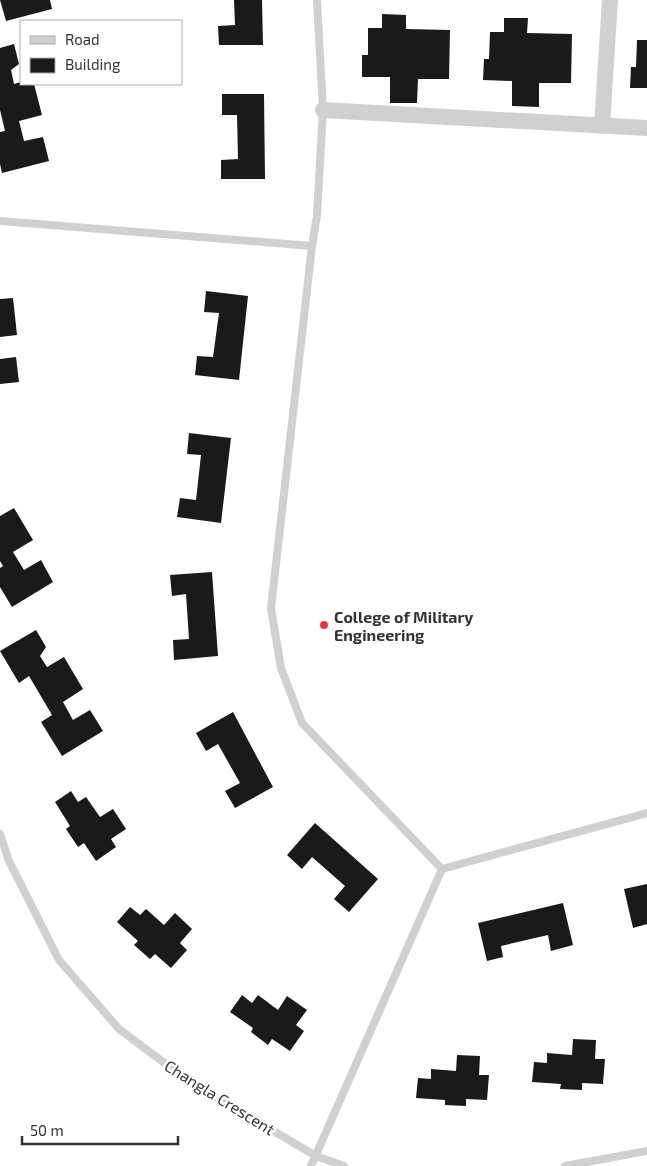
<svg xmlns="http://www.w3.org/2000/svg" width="647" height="1166" viewBox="0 0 647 1166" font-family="'Exo 2',sans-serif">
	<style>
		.building { fill: #1a1a1a }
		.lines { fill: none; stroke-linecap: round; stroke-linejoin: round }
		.lane { stroke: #d0d0d0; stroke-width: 8 }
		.street { stroke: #d0d0d0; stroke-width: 16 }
		.poi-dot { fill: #e63946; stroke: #fff; stroke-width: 2 }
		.labels { text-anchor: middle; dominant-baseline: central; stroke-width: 5; stroke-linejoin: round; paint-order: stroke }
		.poi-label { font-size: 16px; font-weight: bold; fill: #333; stroke: #fff; text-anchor: start }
		.street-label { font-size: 16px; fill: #333; stroke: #fff }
	</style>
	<rect width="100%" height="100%" fill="#fff"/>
	<!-- building -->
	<g class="building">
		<path d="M0,0h50l2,9 -46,12z"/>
		<path d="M234,0h28l1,45h-44l-1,-19 17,-1z"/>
		<path d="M382,14l24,1v14l44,1 -1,49h-31l-1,24h-27v-26h-28v-22h6v-27h14z"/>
		<path d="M504,18h24l-1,15 45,1 -1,49h-32v24l-27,-1v-25l-29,-1 1,-21h5l1,-27h14z"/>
		<path d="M637,40h10v48h-17l1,-21h5z"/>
		<path d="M14,44l5,20 -8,6 3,14 7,-2v2h13l8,31 -23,6 5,20 19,-4 6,24 -47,12 -2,-9v-32l5,-1 -5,-21v-62z"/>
		<path d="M222,94h42l1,85h-44v-19l17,-1 -1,-44h-15z"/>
		<path d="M206,291l42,5 -9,84 -44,-5 2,-19 16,1 6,-44 -15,-1z"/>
		<path d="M13,298l4,37 -17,2v-38z"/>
		<path d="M16,357l3,25 -19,2v-25z"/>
		<path d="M189,433l42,5 -10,85 -44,-6 3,-19 16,2 5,-45 -14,-1z"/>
		<path d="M14,508l19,32 -20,12 11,18 17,-10 12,22 -41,25 -12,-20v-19l3,-2 -3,-5v-45z"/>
		<path d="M212,572l6,84 -44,4 -1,-20 16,-1 -3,-45 -14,2 -2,-21z"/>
		<path d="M36,630l10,17 -6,9 7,11 17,-10 19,32 -20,13 10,18 17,-10 13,21 -41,25 -21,-34 11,-7 -23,-39 -10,7 -19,-32z"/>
		<path d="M233,712l40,75 -38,21 -10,-17 15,-8 -22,-39 -12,7 -10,-18z"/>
		<path d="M71,791l7,11 8,-5 14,20 13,-8 13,20 -15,10 5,8 -20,14 -12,-18 -6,4 -12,-18 4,-3 -15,-24z"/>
		<path d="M315,823l63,56 -29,33 -15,-13 11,-13 -33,-29 -10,12 -15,-14z"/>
		<path d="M647,884v40l-14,4 -9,-39z"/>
		<path d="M563,903l10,42 -22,6 -3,-16 -47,11 2,11 -16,4 -9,-38z"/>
		<path d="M130,907l10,8 6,-6 18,16 11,-12 17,16 -12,14 7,7 -16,18 -16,-14 -5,5 -16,-14 4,-4 -21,-19z"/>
		<path d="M242,995l10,8 6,-8 20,15 9,-14 20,14 -11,15 8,6 -14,20 -18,-12 -4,6 -17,-13 2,-4 -23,-16z"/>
		<path d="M573,1039l23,1 -1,19h10l-2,25 -21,-1v7l-22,-1 1,-5 -29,-2 2,-20 13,1v-10l25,2z"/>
		<path d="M457,1055l23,1 -1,19h10l-2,25 -21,-1v7l-21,-1v-5l-29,-2 2,-20 13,1v-10l25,2z"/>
	</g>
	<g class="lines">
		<!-- lane -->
		<g class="lane">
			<path d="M0,221l312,25"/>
			<path d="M0,834l9,27 50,99 60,69 68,51 129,76 28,10"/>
			<path d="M442,869l205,-56"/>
			<path d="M311,1166l131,-297 -140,-146 -21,-55 -10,-60 41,-362 5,-31 6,-105 -6,-110"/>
			<path d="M565,1166l82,-15"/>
		</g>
		<!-- street -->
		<g class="street">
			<path d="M323,110l324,18"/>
			<path d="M602,126l8,-126"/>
		</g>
	</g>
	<!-- markers -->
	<circle class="poi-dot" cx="324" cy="625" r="5"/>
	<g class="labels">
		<!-- poi labels -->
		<g class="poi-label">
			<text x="334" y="616">College of Military<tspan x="334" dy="18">Engineering</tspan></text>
		</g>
		<!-- street labels -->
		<g class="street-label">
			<text transform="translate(220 1097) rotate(32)">Changla Crescent</text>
		</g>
	</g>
	<!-- legend -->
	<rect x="20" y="20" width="162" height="65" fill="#ffffff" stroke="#adadad"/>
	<rect x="30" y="36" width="25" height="8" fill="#d0d0d0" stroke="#adadad"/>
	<text x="65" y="45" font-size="15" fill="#333333">Road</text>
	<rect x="30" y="58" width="25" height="15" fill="#1a1a1a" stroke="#adadad"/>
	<text x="65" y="70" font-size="15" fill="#333333">Building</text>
	<!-- scale -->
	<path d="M22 1136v8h156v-8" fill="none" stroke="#333333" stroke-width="2.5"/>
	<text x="30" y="1136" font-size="15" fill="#333333" stroke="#ffffff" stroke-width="4" paint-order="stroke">50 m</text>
</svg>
